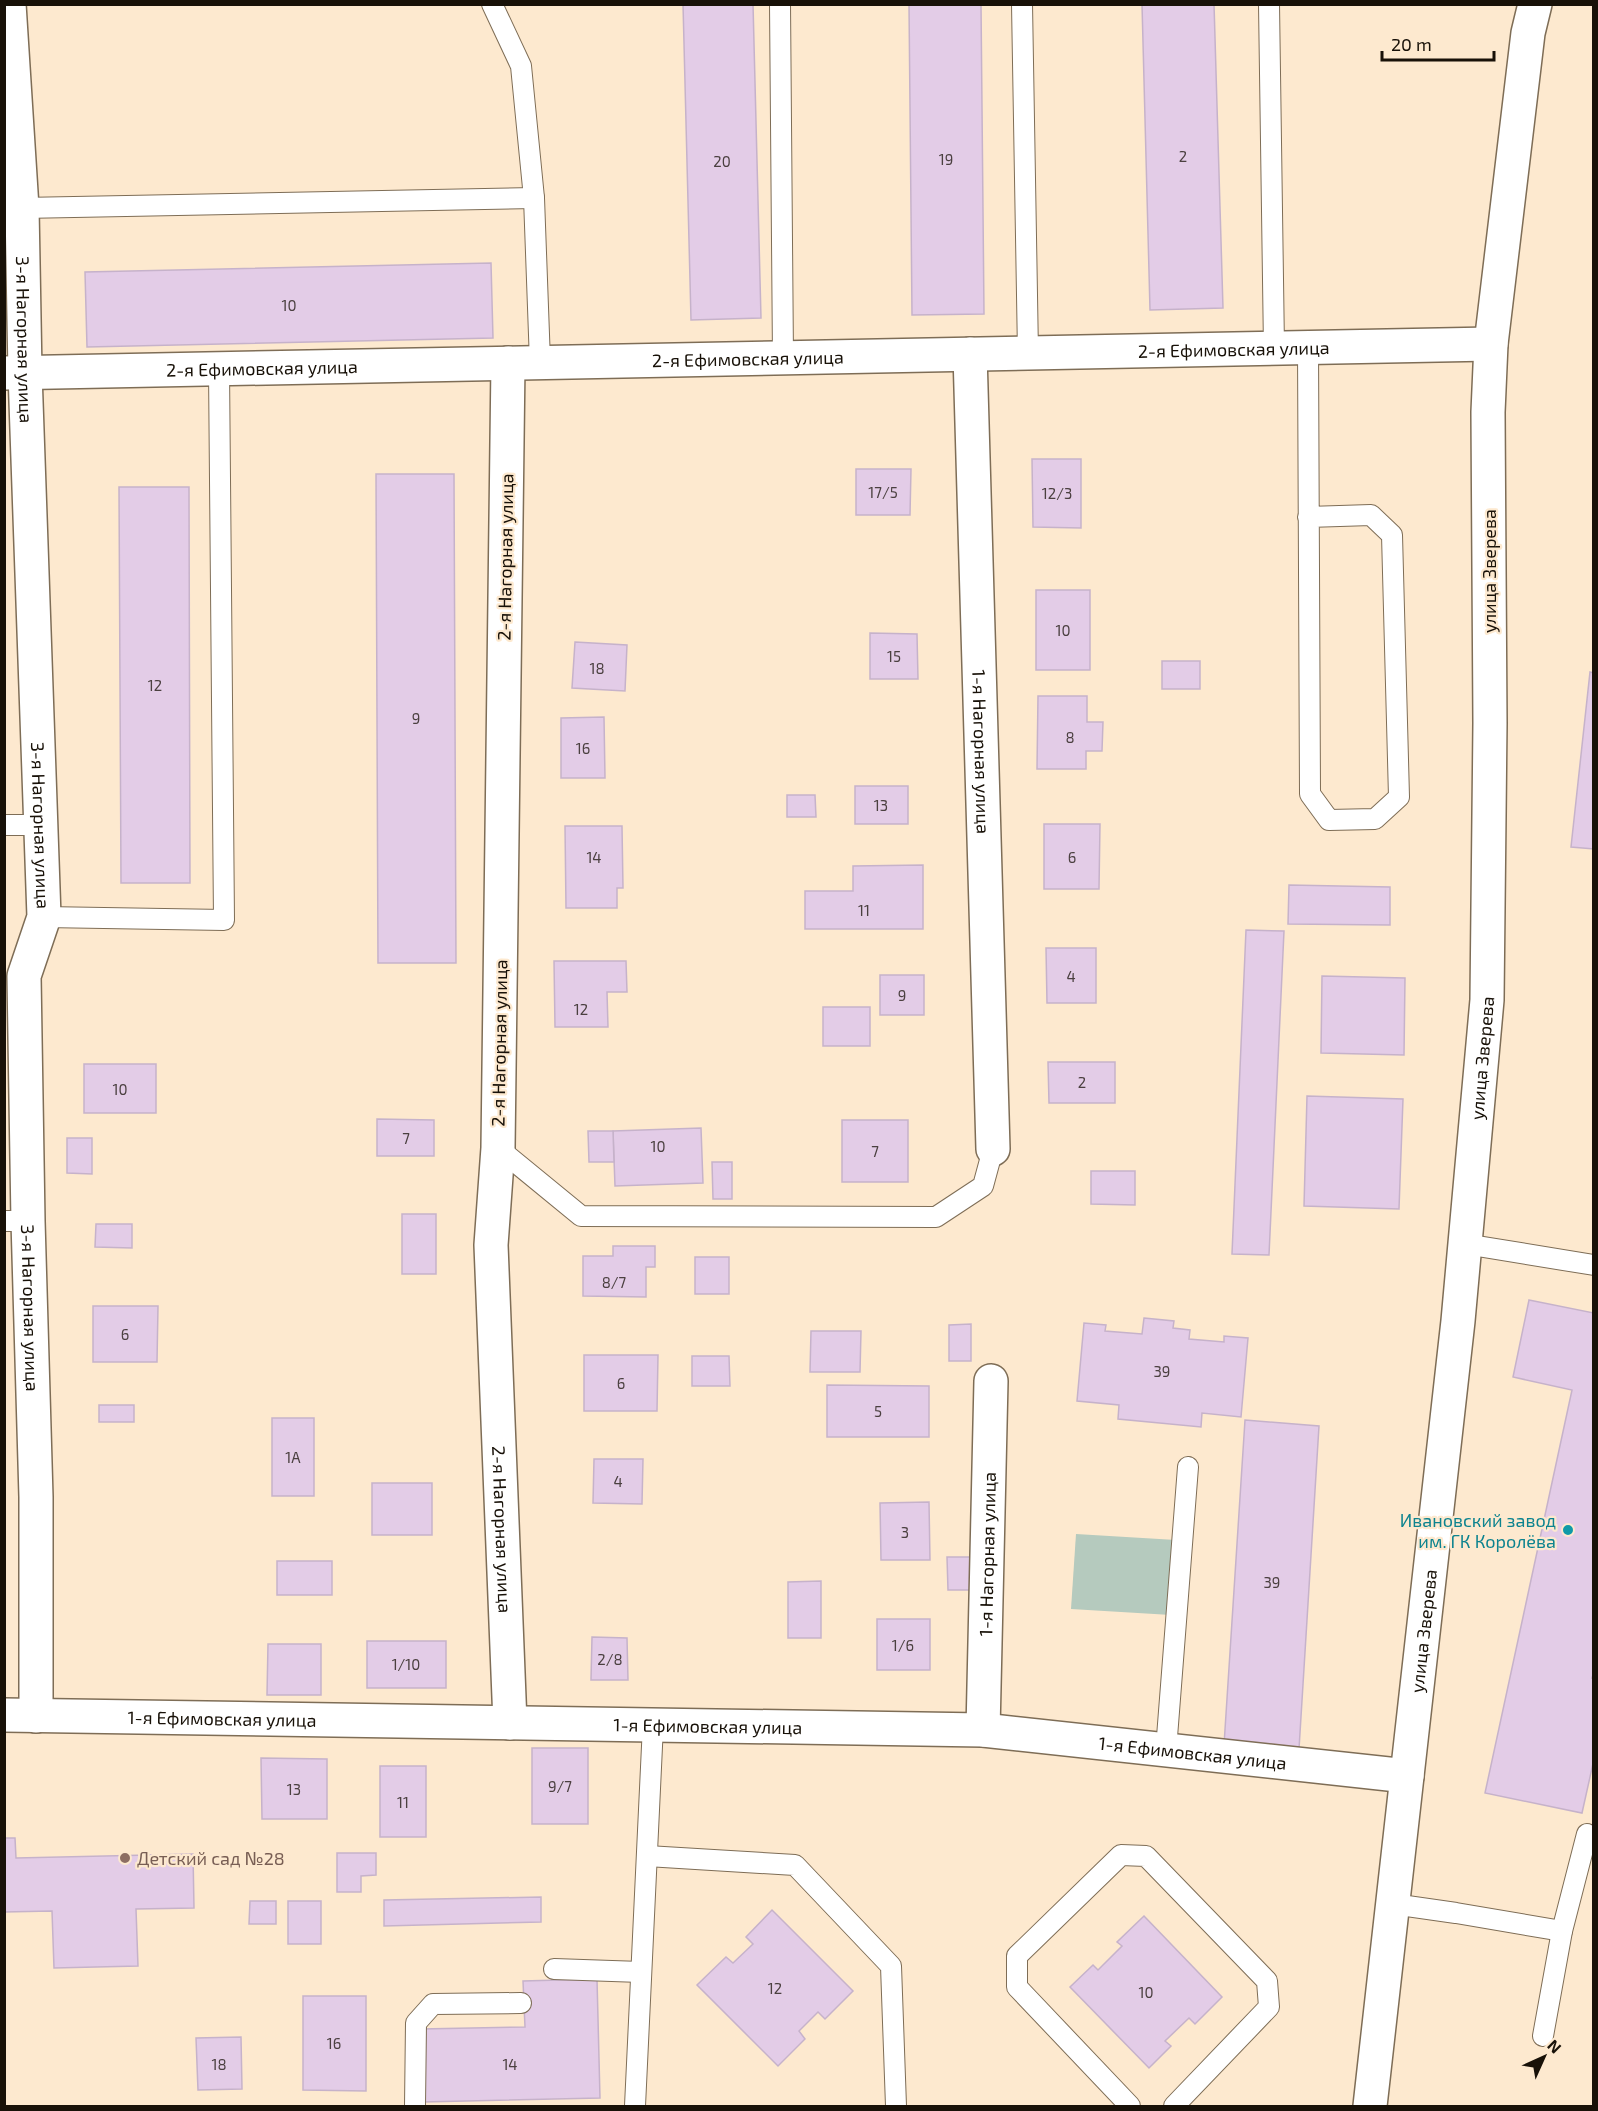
<svg xmlns="http://www.w3.org/2000/svg" width="1598" height="2111" viewBox="0 0 1598 2111" font-family="'Exo 2',sans-serif">
	<style>
		.green { fill: #b5cabe }
		.building { fill: #e3cce7; stroke: #c6b2ca; stroke-width: 1.5 }
		.lines { fill: none; stroke-linecap: round; stroke-linejoin: round }
		.service-casing { stroke: #7e6d56; stroke-width: 22 }
		.minor-casing { stroke: #7e6d56; stroke-width: 36 }
		.tertiary-casing { stroke: #7e6d56; stroke-width: 36 }
		.service { stroke: #fff; stroke-width: 20 }
		.minor { stroke: #fff; stroke-width: 33 }
		.tertiary { stroke: #fff; stroke-width: 33 }
		.culture-dot { fill: #0f9aa8; stroke: #fde9cf; stroke-width: 2 }
		.education-dot { fill: #8d6e63; stroke: #fde9cf; stroke-width: 2 }
		.labels { text-anchor: middle; dominant-baseline: central; stroke-width: 4.5; stroke-linejoin: round; paint-order: stroke }
		.number-label { font-size: 15px; fill: #4b4040 }
		.street-label { font-size: 18px; fill: #181108; stroke: #fde9cf }
		.culture-label { font-size: 18px; fill: #0d838f; stroke: #fde9cf; text-anchor: end }
		.education-label { font-size: 18px; fill: #785e54; stroke: #fde9cf; text-anchor: start }
	</style>
	<rect width="100%" height="100%" fill="#fde9cf"/>
	<!-- green -->
	<path class="green" d="M1076,1534l100,6 -5,75 -100,-6z"/>
	<!-- building -->
	<g class="building">
		<path d="M683,4h70l8,314 -70,2z"/>
		<path d="M909,4h72l3,310 -72,1z"/>
		<path d="M1142,4h72l9,304 -73,2z"/>
		<path d="M491,263l2,75 -406,9 -2,-75z"/>
		<path d="M1032,459h49v69l-48,-1z"/>
		<path d="M856,469h55l-1,46h-54z"/>
		<path d="M376,474h78l2,489h-78z"/>
		<path d="M119,487h70l1,396h-69z"/>
		<rect x="1036" y="590" width="54" height="80"/>
		<path d="M870,633l47,1 1,45h-48z"/>
		<path d="M575,642l52,3 -2,46 -53,-3z"/>
		<rect x="1162" y="661" width="38" height="28"/>
		<path d="M1590,672l4,1v176l-23,-2z"/>
		<path d="M1038,696h49v26h16l-1,29h-16v18h-49z"/>
		<path d="M604,717l1,61h-44v-60z"/>
		<rect x="855" y="786" width="53" height="38"/>
		<path d="M787,795h28l1,22h-29z"/>
		<path d="M1044,824h56l-1,65h-55z"/>
		<path d="M565,826h57l1,62h-6v20h-51z"/>
		<path d="M923,865v64h-118v-38h48v-25z"/>
		<path d="M1289,885l101,2v38l-102,-1z"/>
		<path d="M1246,930l38,1 -15,324 -37,-1z"/>
		<path d="M1046,948h50v55h-49z"/>
		<path d="M554,961h72l1,31h-20l1,35h-53z"/>
		<rect x="880" y="975" width="44" height="40"/>
		<path d="M1322,976l83,2 -1,77 -83,-2z"/>
		<rect x="823" y="1007" width="47" height="39"/>
		<path d="M1048,1062h67v41h-66z"/>
		<rect x="84" y="1064" width="72" height="49"/>
		<path d="M1307,1096l96,3 -4,110 -95,-3z"/>
		<path d="M377,1119l57,1v36h-57z"/>
		<rect x="842" y="1120" width="66" height="62"/>
		<path d="M701,1128l2,55 -88,3 -2,-55z"/>
		<path d="M588,1131h25l1,31h-25z"/>
		<path d="M67,1138h25v36l-25,-1z"/>
		<path d="M712,1162h20v37h-19z"/>
		<path d="M1091,1171h44v34l-44,-1z"/>
		<rect x="402" y="1214" width="34" height="60"/>
		<path d="M96,1224h36v24l-37,-1z"/>
		<path d="M613,1246h42v21h-9v30l-63,-1v-40h30z"/>
		<rect x="695" y="1257" width="34" height="37"/>
		<path d="M1529,1300l65,13v358l-2,7h2v81l-12,54 -97,-20 87,-403 -59,-13z"/>
		<path d="M93,1306h65l-1,56h-64z"/>
		<path d="M1144,1318l30,3 -1,7 17,2 -1,9 35,3v-6l24,2 -7,79 -39,-4 -1,14 -83,-8 1,-14 -42,-4 7,-78 22,2 -1,6 37,3z"/>
		<path d="M971,1324v37h-22v-36z"/>
		<path d="M811,1331h50l-1,41h-50z"/>
		<path d="M584,1355h74l-1,56h-73z"/>
		<path d="M692,1356h37l1,30h-38z"/>
		<path d="M827,1385l102,1v51h-102z"/>
		<rect x="99" y="1405" width="35" height="17"/>
		<rect x="272" y="1418" width="42" height="78"/>
		<path d="M1245,1420l74,6 -20,323 -75,-4z"/>
		<path d="M594,1459h49l-1,45 -49,-1z"/>
		<rect x="372" y="1483" width="60" height="52"/>
		<path d="M929,1502l1,58h-49l-1,-57z"/>
		<path d="M947,1557h23l1,33h-23z"/>
		<rect x="277" y="1561" width="55" height="34"/>
		<path d="M821,1581v57h-33v-56z"/>
		<rect x="877" y="1619" width="53" height="51"/>
		<path d="M592,1637l35,1 1,42h-37z"/>
		<rect x="367" y="1641" width="79" height="47"/>
		<path d="M268,1644h53v51h-54z"/>
		<rect x="532" y="1748" width="56" height="76"/>
		<path d="M261,1758l66,1v60h-65z"/>
		<rect x="380" y="1766" width="46" height="71"/>
		<path d="M4,1838h11l1,20 177,-4 1,54 -58,1 2,57 -84,2 -2,-57 -48,1z"/>
		<path d="M337,1853h39v22l-15,1v16h-24z"/>
		<path d="M541,1897v25l-157,4v-26z"/>
		<path d="M250,1901h26v23h-27z"/>
		<rect x="288" y="1901" width="33" height="43"/>
		<path d="M772,1910l81,81 -28,28 -7,-7 -19,19 6,8 -27,27 -81,-81 29,-28 7,6 20,-19 -7,-7z"/>
		<path d="M1144,1916l78,81 -27,27 -6,-6 -24,23 6,5 -22,22 -79,-81 23,-22 5,5 24,-24 -5,-4z"/>
		<path d="M597,1979l3,119 -177,4 -2,-73 104,-2 -2,-46z"/>
		<path d="M303,1996h63v95l-63,-1z"/>
		<path d="M241,2037l1,52 -44,1 -2,-52z"/>
	</g>
	<g class="lines">
		<defs>
			<g id="service">
				<path d="M492,4l29,62 13,132 6,164"/>
				<path d="M780,4l3,354"/>
				<path d="M1022,4l6,349"/>
				<path d="M1269,4l5,344"/>
				<path d="M22,208l512,-10"/>
				<path d="M1308,347l2,447 19,26 46,-1 24,-22 -7,-262 -21,-20 -63,2"/>
				<path d="M4,825h36"/>
				<path d="M44,917l180,3 -5,-551"/>
				<path d="M498,1148l83,68 355,1 47,-31 10,-37"/>
				<path d="M4,1221h24"/>
				<path d="M1465,1244l129,21"/>
				<path d="M1166,1750l22,-283"/>
				<path d="M647,1856l148,9 96,101 5,140"/>
				<path d="M1393,1904l63,9 106,18"/>
				<path d="M554,1969l87,3"/>
				<path d="M1543,2036l19,-105 25,-97"/>
				<path d="M415,2106l1,-83 17,-19 88,-1"/>
				<path d="M635,2106l18,-381"/>
				<path d="M1130,2106l-113,-119v-31l104,-101 25,1 121,125 2,26 -95,99"/>
			</g>
			<g id="minor">
				<path id="s1" d="M9,4l13,204 3,165 19,544 -20,59 4,245 8,276v219"/>
				<path id="s2" d="M970,354l23,795"/>
				<path id="s3" d="M508,363l-10,785 -7,97 19,478"/>
				<path id="s4" d="M4,1715l979,15 424,46"/>
				<path id="s5" d="M983,1730l8,-349"/>
			</g>
			<g id="tertiary">
				<path id="s6" d="M4,373l1487,-29"/>
				<path id="s7" d="M1370,2106l88,-785 29,-321 3,-277 -2,-311 3,-68 37,-311 7,-29"/>
			</g>
		</defs>
		<!-- service casing -->
		<use href="#service" class="service-casing"/>
		<!-- minor casing -->
		<use href="#minor" class="minor-casing"/>
		<!-- tertiary casing -->
		<use href="#tertiary" class="tertiary-casing"/>
		<!-- service -->
		<use href="#service" class="service"/>
		<!-- minor -->
		<use href="#minor" class="minor"/>
		<!-- tertiary -->
		<use href="#tertiary" class="tertiary"/>
	</g>
	<!-- markers -->
	<circle class="culture-dot" cx="1568" cy="1530" r="6"/>
	<circle class="education-dot" cx="125" cy="1858" r="6"/>
	<g class="labels">
		<!-- number labels -->
		<g class="number-label">
			<text x="1183" y="156">2</text>
			<text x="946" y="159">19</text>
			<text x="722" y="161">20</text>
			<text x="289" y="305">10</text>
			<text x="883" y="492">17/5</text>
			<text x="1057" y="493">12/3</text>
			<text x="1063" y="630">10</text>
			<text x="894" y="656">15</text>
			<text x="597" y="668">18</text>
			<text x="155" y="685">12</text>
			<text x="416" y="718">9</text>
			<text x="1070" y="737">8</text>
			<text x="583" y="748">16</text>
			<text x="881" y="805">13</text>
			<text x="594" y="857">14</text>
			<text x="1072" y="857">6</text>
			<text x="864" y="910">11</text>
			<text x="1071" y="976">4</text>
			<text x="902" y="995">9</text>
			<text x="581" y="1009">12</text>
			<text x="1082" y="1082">2</text>
			<text x="120" y="1089">10</text>
			<text x="406" y="1138">7</text>
			<text x="658" y="1146">10</text>
			<text x="875" y="1151">7</text>
			<text x="614" y="1282">8/7</text>
			<text x="125" y="1334">6</text>
			<text x="1162" y="1371">39</text>
			<text x="621" y="1383">6</text>
			<text x="878" y="1411">5</text>
			<text x="293" y="1457">1А</text>
			<text x="618" y="1481">4</text>
			<text x="905" y="1532">3</text>
			<text x="1272" y="1582">39</text>
			<text x="903" y="1645">1/6</text>
			<text x="610" y="1659">2/8</text>
			<text x="406" y="1664">1/10</text>
			<text x="560" y="1786">9/7</text>
			<text x="294" y="1789">13</text>
			<text x="403" y="1802">11</text>
			<text x="775" y="1988">12</text>
			<text x="1146" y="1992">10</text>
			<text x="334" y="2043">16</text>
			<text x="219" y="2064">18</text>
			<text x="510" y="2064">14</text>
		</g>
		<!-- street labels -->
		<g class="street-label">
			<text stroke="none"><textPath href="#s1" startOffset="336">3-я Нагорная улица</textPath></text>
			<text stroke="none"><textPath href="#s6" startOffset="1230">2-я Ефимовская улица</textPath></text>
			<text stroke="none"><textPath href="#s6" startOffset="744">2-я Ефимовская улица</textPath></text>
			<text stroke="none"><textPath href="#s6" startOffset="258">2-я Ефимовская улица</textPath></text>
			<text transform="translate(505 557) rotate(-89)">2-я Нагорная улица</text>
			<text transform="translate(1489 571) rotate(-90)">улица Зверева</text>
			<text stroke="none"><textPath href="#s2" startOffset="398">1-я Нагорная улица</textPath></text>
			<text stroke="none"><textPath href="#s1" startOffset="822">3-я Нагорная улица</textPath></text>
			<text transform="translate(499 1043) rotate(-89)">2-я Нагорная улица</text>
			<text stroke="none"><textPath href="#s7" startOffset="1054">улица Зверева</textPath></text>
			<text stroke="none"><textPath href="#s1" startOffset="1308">3-я Нагорная улица</textPath></text>
			<text stroke="none"><textPath href="#s3" startOffset="1167">2-я Нагорная улица</textPath></text>
			<text stroke="none"><textPath href="#s5" startOffset="176">1-я Нагорная улица</textPath></text>
			<text stroke="none"><textPath href="#s7" startOffset="478">улица Зверева</textPath></text>
			<text stroke="none"><textPath href="#s4" startOffset="218">1-я Ефимовская улица</textPath></text>
			<text stroke="none"><textPath href="#s4" startOffset="704">1-я Ефимовская улица</textPath></text>
			<text stroke="none"><textPath href="#s4" startOffset="1190">1-я Ефимовская улица</textPath></text>
		</g>
		<!-- culture labels -->
		<g class="culture-label">
			<text x="1556" y="1520">Ивановский завод<tspan x="1556" dy="21">им. ГК Королёва</tspan></text>
		</g>
		<!-- education labels -->
		<g class="education-label">
			<text x="137" y="1858">Детский сад №28</text>
		</g>
	</g>
	<!-- border -->
	<rect width="1598" height="2111" fill="none" stroke="#181108" stroke-width="12"/>
	<!-- north arrow -->
	<g transform="translate(1544 2057) rotate(45)" stroke="#fde9cf" stroke-width="4.5" paint-order="stroke">
	<path d="M0-4.5L10 22L0 15L-10 22Z" fill="#181108"/>
	<text y="-9" font-size="16" font-weight="bold" text-anchor="middle" fill="#181108">N</text>
	</g>
	<!-- scale -->
	<path d="M1382 51v9h112v-9" fill="none" stroke="#181108" stroke-width="3"/>
	<text x="1391" y="51" font-size="18" fill="#181108" stroke="#fde9cf" stroke-width="4.5" paint-order="stroke">20 m</text>
</svg>
